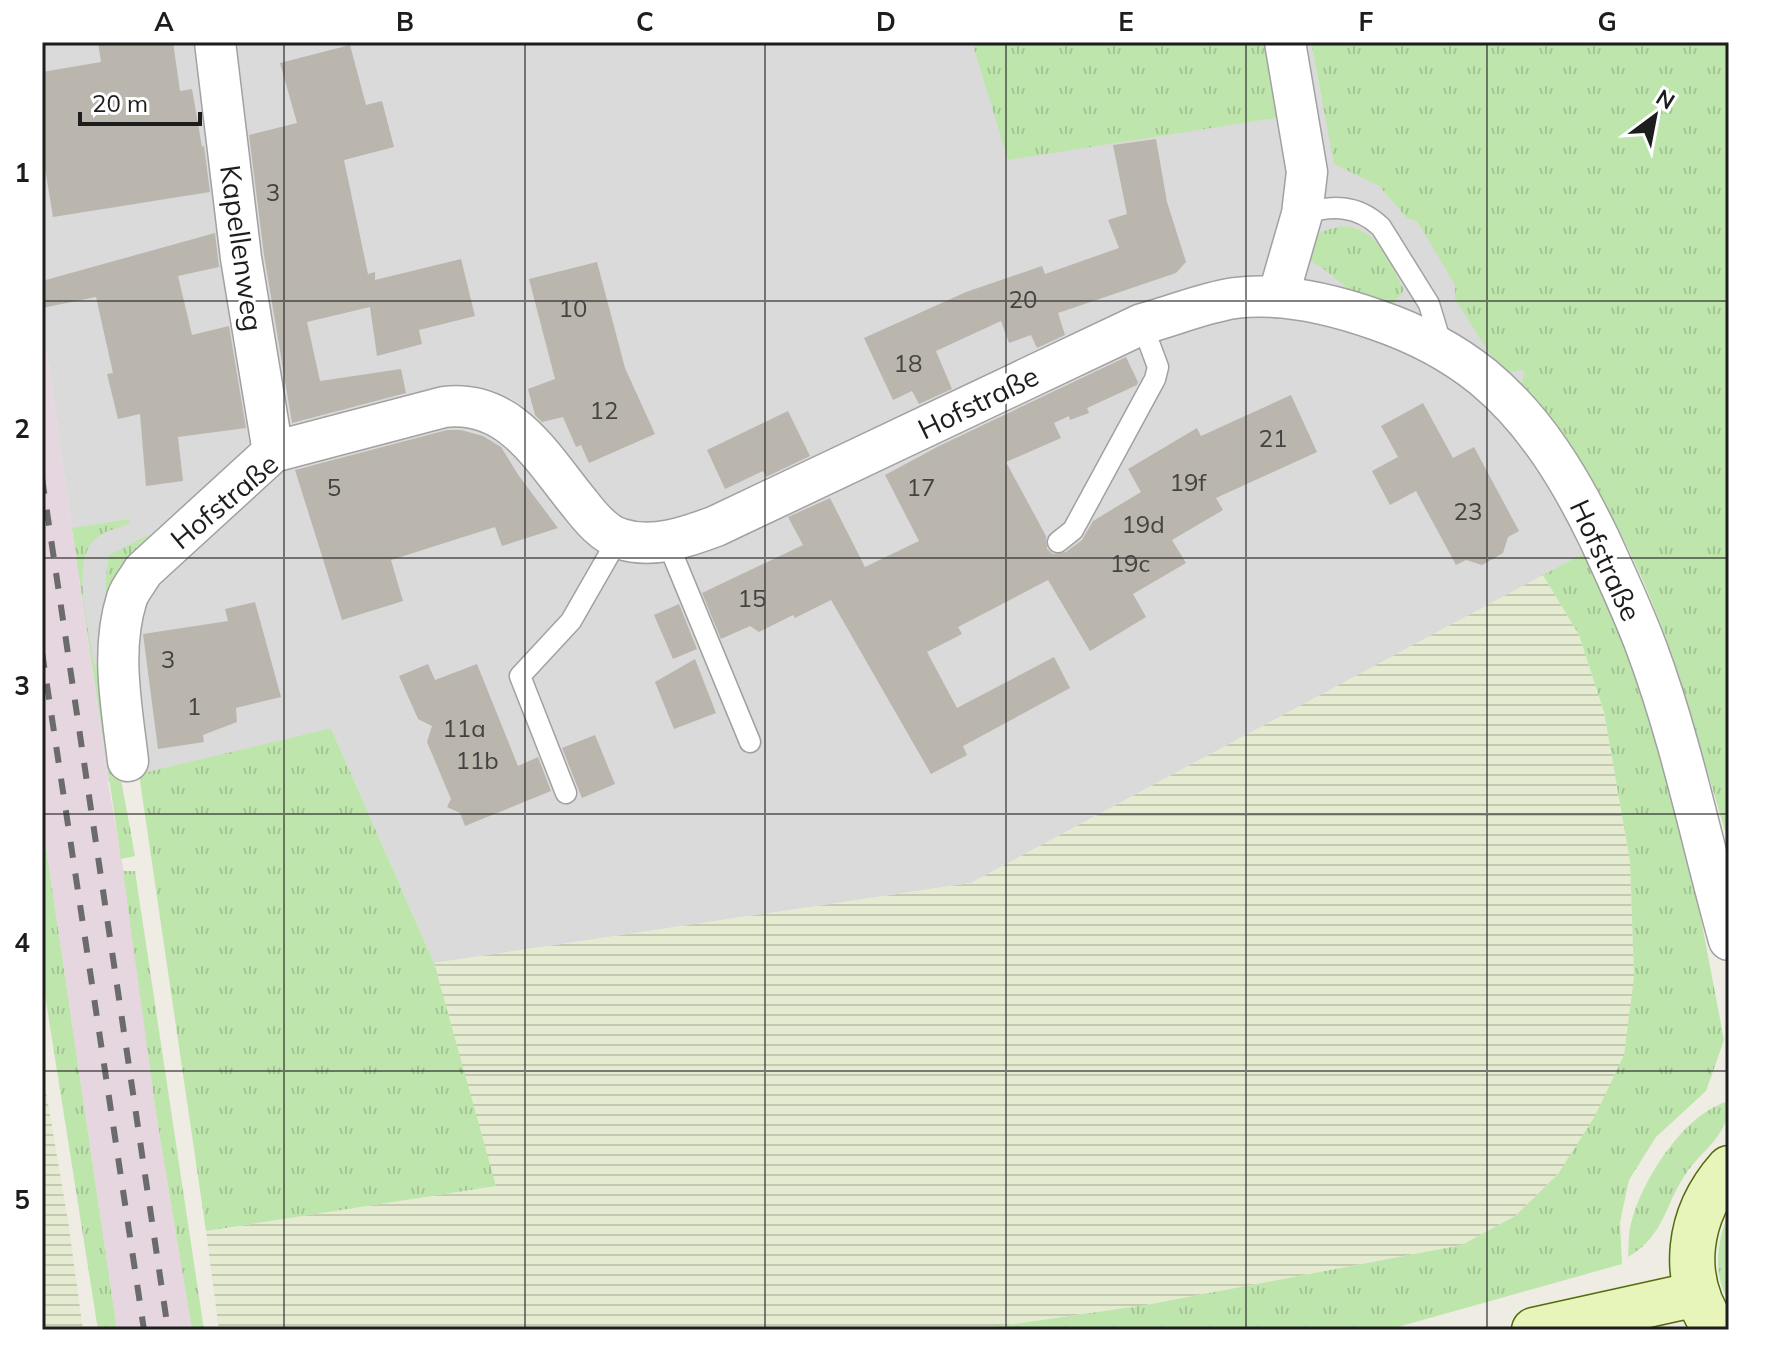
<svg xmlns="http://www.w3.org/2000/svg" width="1771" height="1372" viewBox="0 0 1771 1372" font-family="Mulish,sans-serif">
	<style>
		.residential { fill: #dbdada }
		.railway { fill: #e6d6e0 }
		.farmland { fill: url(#farmland-rules) }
		.grass { fill: url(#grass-tufts) }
		.building { fill: #bab5ad }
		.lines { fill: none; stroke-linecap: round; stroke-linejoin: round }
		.lane-casing { stroke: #a1a1a1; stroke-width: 23 }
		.street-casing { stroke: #a1a1a1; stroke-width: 43 }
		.secondary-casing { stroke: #526c0c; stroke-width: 47 }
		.lane { stroke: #fff; stroke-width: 20 }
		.street { stroke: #fff; stroke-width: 40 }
		.secondary { stroke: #e8f5ba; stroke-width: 44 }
		.rail { stroke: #6b6b6b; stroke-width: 6; stroke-dasharray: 16 16; stroke-linecap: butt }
		.grid { fill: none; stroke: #1d1d1d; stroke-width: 2; stroke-opacity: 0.55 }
		.labels { text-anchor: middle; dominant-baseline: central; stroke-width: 7; stroke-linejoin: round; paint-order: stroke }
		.number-label { font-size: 24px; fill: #444341 }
		.street-label { font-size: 28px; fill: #1d1d1d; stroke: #fff }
		.neatline { fill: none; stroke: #1d1d1d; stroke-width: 3 }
		.grid-label { font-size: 26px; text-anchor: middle; font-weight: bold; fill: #1d1d1d }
	</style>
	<defs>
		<pattern id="farmland-rules" width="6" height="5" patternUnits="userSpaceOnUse" patternTransform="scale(2)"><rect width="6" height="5" fill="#e5ebd0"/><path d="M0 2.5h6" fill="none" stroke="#c4c9b2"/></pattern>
		<pattern id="grass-tufts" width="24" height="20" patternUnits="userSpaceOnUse" patternTransform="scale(2)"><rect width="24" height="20" fill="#bee5ac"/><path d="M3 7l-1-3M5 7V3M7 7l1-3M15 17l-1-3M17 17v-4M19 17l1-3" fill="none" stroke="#a3c494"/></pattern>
	</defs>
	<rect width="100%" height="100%" fill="#eeece3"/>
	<!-- residential -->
	<path class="residential" d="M42,42h1269l11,59 89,-9 233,429 -673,362 -537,80 -103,-235 -223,54 -66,-461z"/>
	<!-- railway -->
	<path class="railway" d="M42,321l66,461 17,97 32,241 35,210h-75l-75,-510z"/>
	<!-- farmland -->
	<g class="farmland">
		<path d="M1543,575l36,60 25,77 26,149 4,116 -15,136 -104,103 -53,29 -316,60 -174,25h-753l-13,-99 289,-45 -61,-223 537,-80z"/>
		<path d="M42,1068l26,153 15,109h-41z"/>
	</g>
	<!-- grass -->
	<g class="grass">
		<path d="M972,42h296l14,75 -274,43z"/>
		<path d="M1311,42h418v801c-33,-104 -57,-212 -109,-310 -27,-53 -64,-98 -100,-145l5,-15 -3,-3 -20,3 -47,-74v-14l-38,-64 -10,-3 -28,-32 -45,-22z"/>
		<path d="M1344,226c36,4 44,35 60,64l-15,19c-12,-6 -25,-10 -36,-17 -17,-11 -29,-27 -48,-33 5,-24 16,-29 39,-33z"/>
		<path d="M130,519l-1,5c-11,4 -26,7 -35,16 -24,24 -4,92 0,124l7,6 34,186 -14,3 -49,-331z"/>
		<path d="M146,536l5,1 -45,105v-66l3,-21z"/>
		<path d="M1590,550l23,50 72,235 39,205 -18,51 -50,46 -27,43 -9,42 2,42 -235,66h-415l174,-25 316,-60 53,-29 43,-42 37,-58 29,-61 10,-78 -4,-116 -26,-149 -25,-77 -36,-60z"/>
		<path d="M331,728l103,235 62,223 -290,45 -67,-457z"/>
		<path d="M42,820l75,510h-19l-56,-354z"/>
		<path d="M123,871h12l69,459h-12l-35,-210z"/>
		<path d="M1729,1101c0,36 -26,47 -44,74 -21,32 -21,61 -57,82 1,-12 0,-26 4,-37 12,-43 53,-107 97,-119z"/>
		<path d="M1729,1212v90c-17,-28 -12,-61 0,-90z"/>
	</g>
	<!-- building -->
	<g class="building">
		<path d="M98,42h75l7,49 12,-2 10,58 2,-1 6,46 -157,25 -11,-67v-78l59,-10z"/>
		<path d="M350,45l16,60 16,-4 12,46 -50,13 24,114 7,-2v8l86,-21 14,57 -56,14 3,14 -45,12 -7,-49 -63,15 13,59 81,-12 5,24 -114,30 -28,-168 -15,-120 48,-12 -17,-60z"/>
		<path d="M1156,139l11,63 19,60 -10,11 -118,40 7,22 -28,13 -6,-13 -22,8 -8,-22 -65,30 16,38 -33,15 -7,-13 -19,9 -29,-62 102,-46 76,-26 3,8 74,-26 -11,-28 19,-6 -14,-69z"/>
		<path d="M215,233l4,34 -41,9 14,59 37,-9 17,102 -68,9 5,44 -37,5 -6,-72 -22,5 -11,-45 6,-1 -17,-76 -54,11v-27z"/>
		<path d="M597,262l28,106 30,66 -66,29 -8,-18 -5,2 -13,-30 -21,5 -7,-7 -7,-26 27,-10 -26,-100z"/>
		<path d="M1126,357l12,25 -1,3 -50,23 2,5 -19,7 -1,-4 -15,7 7,15 -55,24 40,74 1,13 6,5 13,-2 16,-12 11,-19 48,-29 -13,-23 69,-41 4,8 90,-41 26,57 -101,46 7,12 -51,30 14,23 -53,31 13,23 -56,34 -42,-71 -90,47 4,7 -35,18 30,56 97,-51 16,31 -107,58 4,9 -36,19 -100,-174 -36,18 -2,-3 -34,17 -9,-6 -29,13 -19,-46 101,-48 -15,-28 42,-19 35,69 54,-26 -34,-66 54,-29z"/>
		<path d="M1423,403l30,55 21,-11 45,84 -11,6 -5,16 -21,12 -16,-5 -10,5 -40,-74 -26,14 -18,-34 26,-14 -17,-31z"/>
		<path d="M788,411l22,45 -44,21 -3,-6 -38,18 -18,-39z"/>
		<path d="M447,430h14l22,6 18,11 18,29 39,52 -56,18 -7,-19 -104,33 12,41 -61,19 -47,-150z"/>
		<path d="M255,602l26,95 -45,11 1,14 -34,13 1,7 -46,7 -15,-115 85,-13 -3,-12z"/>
		<path d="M679,604l18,45 -24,10 -19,-44z"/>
		<path d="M695,659l21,54 -42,16 -19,-47z"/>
		<path d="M428,664l7,16 42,-16 41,102 20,-9 13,34 -86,35 -5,-13 -13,-6 4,-8 -24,-57 5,-16 -14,-7 -19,-43z"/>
		<path d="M595,735l20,49 -33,14 -20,-50z"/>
	</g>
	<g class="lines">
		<defs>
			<g id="lane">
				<path d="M1302,214c29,-9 55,-10 79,13l48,77 14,46"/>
				<path d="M667,541l83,201"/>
				<path d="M1058,542l15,-12 82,-151 3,-12 -16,-43"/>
				<path d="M566,793l-46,-117 51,-55 47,-82"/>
			</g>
			<g id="street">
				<path d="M215,42l26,216 32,194"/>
				<path d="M1278,297l24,-83 5,-42 -22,-130"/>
				<path d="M128,761c-6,-53 -18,-110 -1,-163 3,-9 11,-18 16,-27l130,-119 171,-45c67,-8 98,51 136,97 10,13 25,31 41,35 32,10 66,-2 95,-13l426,-202c31,-8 60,-21 93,-26 48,-6 97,6 142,22 38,13 75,32 106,57 52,43 87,101 116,161 17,37 34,73 48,111 35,94 55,195 82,291"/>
			</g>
			<g id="secondary">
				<path d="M1534,1330l163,-36"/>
				<path d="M1716,1330c-38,-52 -28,-116 13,-162"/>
			</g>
		</defs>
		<!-- lane casing -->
		<use href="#lane" class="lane-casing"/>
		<!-- street casing -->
		<use href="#street" class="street-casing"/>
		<!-- secondary casing -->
		<use href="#secondary" class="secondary-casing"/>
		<!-- lane -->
		<use href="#lane" class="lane"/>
		<!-- street -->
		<use href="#street" class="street"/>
		<!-- secondary -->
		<use href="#secondary" class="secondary"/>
		<!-- rail -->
		<g class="rail">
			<path d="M42,478l126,852"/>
			<path d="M42,652l102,678"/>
		</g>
	</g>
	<!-- grid -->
	<path class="grid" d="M284,42v1288M525,42v1288M765,42v1288M1006,42v1288M1246,42v1288M1487,42v1288M42,301h1687M42,558h1687M42,814h1687M42,1071h1687"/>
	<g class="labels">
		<!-- number labels -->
		<g class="number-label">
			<text x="273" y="192">3</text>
			<text x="1023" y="299">20</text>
			<text x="573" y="308">10</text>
			<text x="908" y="363">18</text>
			<text x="604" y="410">12</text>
			<text x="1273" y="438">21</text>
			<text x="1188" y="482">19f</text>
			<text x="334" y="487">5</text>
			<text x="921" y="487">17</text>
			<text x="1468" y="511">23</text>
			<text x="1143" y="524">19d</text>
			<text x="1130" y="563">19c</text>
			<text x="752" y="598">15</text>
			<text x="168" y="659">3</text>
			<text x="194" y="706">1</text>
			<text x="464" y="728">11a</text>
			<text x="477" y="760">11b</text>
		</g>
		<!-- street labels -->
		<g class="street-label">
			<text transform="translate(242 248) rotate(82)">Kapellenweg</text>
			<text transform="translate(978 402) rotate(-26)">Hofstraße</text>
			<text transform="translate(224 501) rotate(-40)">Hofstraße</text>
			<text transform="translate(1606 560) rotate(65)">Hofstraße</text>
		</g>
	</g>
	<!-- border -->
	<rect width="1771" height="1372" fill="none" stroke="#ffffff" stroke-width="88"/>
	<!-- north arrow -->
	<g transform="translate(1655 116) rotate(32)" stroke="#ffffff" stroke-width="6" paint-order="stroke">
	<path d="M0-6L14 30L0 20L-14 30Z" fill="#1d1d1d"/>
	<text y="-12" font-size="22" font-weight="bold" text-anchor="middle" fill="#1d1d1d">N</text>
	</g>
	<!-- scale -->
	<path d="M80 112v12h120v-12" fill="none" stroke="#1d1d1d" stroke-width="4"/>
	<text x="92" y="112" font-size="24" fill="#1d1d1d" stroke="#ffffff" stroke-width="6" paint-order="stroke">20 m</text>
	<rect x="44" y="44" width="1683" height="1284" class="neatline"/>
	<g class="grid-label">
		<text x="164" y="31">A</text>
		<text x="405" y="31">B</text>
		<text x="645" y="31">C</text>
		<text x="886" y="31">D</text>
		<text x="1126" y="31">E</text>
		<text x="1366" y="31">F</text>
		<text x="1607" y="31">G</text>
		<text x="22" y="182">1</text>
		<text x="22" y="438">2</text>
		<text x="22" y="695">3</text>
		<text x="22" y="952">4</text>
		<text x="22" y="1209">5</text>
	</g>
</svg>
